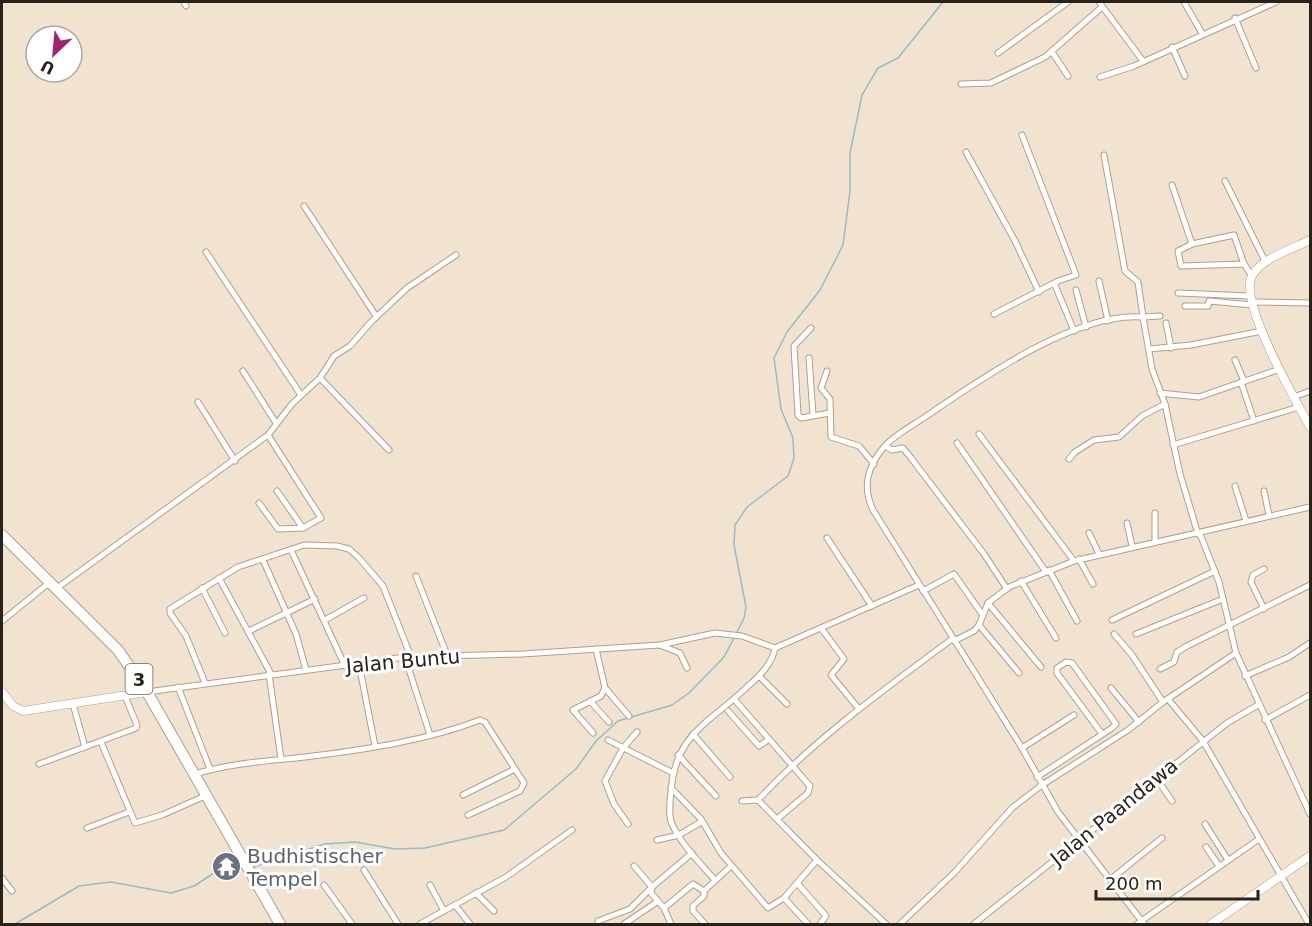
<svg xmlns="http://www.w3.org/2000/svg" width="1312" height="926" viewBox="0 0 1312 926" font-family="'DejaVu Sans',sans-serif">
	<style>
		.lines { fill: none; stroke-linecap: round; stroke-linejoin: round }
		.stream { stroke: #8fbecc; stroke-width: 1.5 }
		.street-casing { stroke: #aea08e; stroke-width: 7 }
		.secondary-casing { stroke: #aea08e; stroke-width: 9 }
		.highway-casing { stroke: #aea08e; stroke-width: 12 }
		.street { stroke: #fff; stroke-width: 5 }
		.secondary { stroke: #fff; stroke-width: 8 }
		.highway { stroke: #fff; stroke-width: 10 }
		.labels { text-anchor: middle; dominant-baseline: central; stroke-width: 6; stroke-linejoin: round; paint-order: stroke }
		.shield { fill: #fff; stroke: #68645f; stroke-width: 1.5 }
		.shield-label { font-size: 18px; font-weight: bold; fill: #28221b }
		.street-label { font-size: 20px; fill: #28221b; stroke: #fff }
		.worship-label { font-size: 20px; fill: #5b616d; stroke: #fff; text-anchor: start }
	</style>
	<rect width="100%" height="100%" fill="#f2e3d0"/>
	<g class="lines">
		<!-- stream -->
		<g class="stream">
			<path d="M736,634l8,-16 2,-11 -12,-62 1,-20 12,-18 41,-31 6,-18 -1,-20 -12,-29 -7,-51 13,-26 33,-42 23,-45 7,-54v-38l12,-58 16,-27 20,-10 45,-56"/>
			<path d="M253,867l72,-23 30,-2 40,7 30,-1 79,-18 72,-61 20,-28 22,-20 54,-16 17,-12 35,-36 10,-19"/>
			<path d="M15,924l64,-38 32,-4 60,11 23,-7 20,-13 28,-4"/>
		</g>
		<defs>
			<g id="street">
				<path d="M184,2l2,4"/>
				<path d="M1099,2l44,59"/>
				<path d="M1184,2l18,31"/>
				<path d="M1235,18l21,50"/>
				<path d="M1172,47l13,29"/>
				<path d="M1052,52l16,24"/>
				<path d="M998,53l70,-51"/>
				<path d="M1100,77l34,-11 142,-64"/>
				<path d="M961,84l30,-1 54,-26 57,-50"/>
				<path d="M966,152l49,89 24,51"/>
				<path d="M1104,155l21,116 13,11 5,35 17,-1"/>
				<path d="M1225,181l41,82"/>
				<path d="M1172,185l20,59"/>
				<path d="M304,206l72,110"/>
				<path d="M206,252l95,143"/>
				<path d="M1244,264l-63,2 -3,-15 14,-7 42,-9 10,29 8,12"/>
				<path d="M1099,281l9,40"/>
				<path d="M1055,285l19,46"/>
				<path d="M1076,290l10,37"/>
				<path d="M1178,293l72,3"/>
				<path d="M1251,302l59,1"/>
				<path d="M1185,306h23l1,-5 43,4"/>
				<path d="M994,314l64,-33 18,-6 -54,-140"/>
				<path d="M1166,323l5,25"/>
				<path d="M811,328l-17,18 4,69 3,3 29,-5"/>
				<path d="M1149,349l42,-4 71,-14"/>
				<path d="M809,358l4,57"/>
				<path d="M1235,360l9,21"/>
				<path d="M243,371l33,52"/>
				<path d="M827,371l-6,17 9,11 1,38 28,9 15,18"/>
				<path d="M320,378l69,72"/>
				<path d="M1241,382l13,39"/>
				<path d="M1160,393l39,4 81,-28"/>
				<path d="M1294,397l16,-6"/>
				<path d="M198,402l37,59"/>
				<path d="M979,434l95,127"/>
				<path d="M957,443l89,129"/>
				<path d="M1173,445l126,-38"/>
				<path d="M885,446l7,4 11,-2 8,10 73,96 23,35"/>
				<path d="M1069,459l6,-7 19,-12 25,-3 23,-21 23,-12"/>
				<path d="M1235,486l11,35"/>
				<path d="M277,491l26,37"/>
				<path d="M1264,491l5,24"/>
				<path d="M259,503l19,26 25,-1 18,-10 -53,-83"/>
				<path d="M1155,513v28"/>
				<path d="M1127,523l5,23"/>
				<path d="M1089,533l10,21"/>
				<path d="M1200,534l19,48 17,71 74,161"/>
				<path d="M827,538l45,68"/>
				<path d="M291,550l54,116"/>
				<path d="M1079,559l14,25"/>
				<path d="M263,560l33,74 10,36"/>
				<path d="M1049,570l28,51"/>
				<path d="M416,576l31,79"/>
				<path d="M219,578l52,96"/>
				<path d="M1021,581l35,57"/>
				<path d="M57,588l211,-153 24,-31 28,-26 14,-22 16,-10 21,-24 36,-34 49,-33"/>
				<path d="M202,588l23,45"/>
				<path d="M923,591l31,-17 28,40"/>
				<path d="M988,603l53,64"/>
				<path d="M1264,609l-13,-27 2,-7 11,-6"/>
				<path d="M325,620l39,-22"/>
				<path d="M1112,620l103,-49"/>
				<path d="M2,621l48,-39"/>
				<path d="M979,625l40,48"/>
				<path d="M821,628l23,31 -13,16 28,34"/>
				<path d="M249,631l66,-32"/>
				<path d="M1114,634l18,21 31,47"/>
				<path d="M1136,634l87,-35"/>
				<path d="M954,641l20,-10 5,-6 9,-22 21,-16 65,-26 236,-54"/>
				<path d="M660,645l20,8 7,15"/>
				<path d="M596,649l9,39 24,28"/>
				<path d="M405,657l25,78"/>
				<path d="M359,664l16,82"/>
				<path d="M1160,669l14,-7 3,-10 10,-6 123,-61"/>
				<path d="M269,674l12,85"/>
				<path d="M759,676l28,28"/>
				<path d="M1245,676l44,-19 21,-14"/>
				<path d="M205,683l-19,-47 -16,-23v-4l68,-42 66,-22 33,1 12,3 10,9 24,28 28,71"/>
				<path d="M178,687l32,82"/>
				<path d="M1111,688l28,34"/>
				<path d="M147,692l258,-35 117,-3 138,-9 55,-12 27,3 33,12"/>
				<path d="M734,699l76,87 -2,7 -31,26"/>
				<path d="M1168,699l35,42 106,183"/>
				<path d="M590,701l19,21"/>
				<path d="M73,704l12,43"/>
				<path d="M728,711l31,35 9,-6"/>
				<path d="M1265,720l45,-25"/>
				<path d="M593,733l-20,-23 28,-14 4,-8"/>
				<path d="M693,734l37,43"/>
				<path d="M608,740l65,33"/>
				<path d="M101,742l34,81 27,-8 43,-19"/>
				<path d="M1022,748l52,-33"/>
				<path d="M678,755l38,41"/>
				<path d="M39,764l97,-36 1,-3 -12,-29"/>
				<path d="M195,774c39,-12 78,-13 118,-18 56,-7 115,-16 167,-36l5,2 39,61 -4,8 -52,24"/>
				<path d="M1037,777l75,-49 4,-4 -44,-61 -6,-1 -9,6v5l45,61"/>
				<path d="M1156,778l16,23"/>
				<path d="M671,788l30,31 20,34 47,55 16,-10 33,-38"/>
				<path d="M463,795l52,-26"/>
				<path d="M758,800c58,-62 127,-111 194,-161"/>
				<path d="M742,801l16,-1 59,60 69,64"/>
				<path d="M628,824l-14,-20 -9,-23 18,-33 14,-16"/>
				<path d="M1205,824l23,36"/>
				<path d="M87,828l42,-16"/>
				<path d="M657,840l22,-5 22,-13"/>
				<path d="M1206,847l13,19"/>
				<path d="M634,866l18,21 -1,6 13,15 7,16"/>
				<path d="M364,870l34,54"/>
				<path d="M2,878l10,13"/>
				<path d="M714,879c-14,-16 -33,-35 -42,-55 -4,-9 -2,-22 -1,-32 4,-58 37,-68 75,-104 12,-11 26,-23 29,-40l144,-63"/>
				<path d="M1111,879l51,-41"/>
				<path d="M798,884l28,32 -6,8"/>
				<path d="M324,885l28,39"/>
				<path d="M430,885l14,26"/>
				<path d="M476,893l18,18"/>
				<path d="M784,898l24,26"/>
				<path d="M455,905l15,19"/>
				<path d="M664,908l29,-24 11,7"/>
				<path d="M598,921l32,-12 22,-22 40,-34"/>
				<path d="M420,924l86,-47 66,-47"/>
				<path d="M624,924l33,-22"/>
				<path d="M705,924l-12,-13v-5l11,-10v-5l27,-25"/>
				<path d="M900,924l54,-51 58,-65 30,-23 86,-55 35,-28 73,-49"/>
				<path d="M974,924l253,-201 31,-18"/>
				<path d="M1137,924l122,-85"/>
				<path d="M1144,924l-86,-112 -36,-64 -149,-238c-11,-23 -6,-43 11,-63 11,-13 30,-22 44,-32 53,-36 149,-104 215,-98l9,52 13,35 15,70 18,60"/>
			</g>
			<g id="secondary">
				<path d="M1310,240c-17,9 -49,18 -58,36 -14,25 44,125 58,151"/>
				<path d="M2,692l11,14 10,5 124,-19"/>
				<path d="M1211,924l99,-68"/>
			</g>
			<path id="highway" d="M2,535l116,115 29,42 133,232"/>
		</defs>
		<!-- street casing -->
		<use href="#street" class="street-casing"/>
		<!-- secondary casing -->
		<use href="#secondary" class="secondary-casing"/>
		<!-- highway casing -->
		<use href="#highway" class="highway-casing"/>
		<!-- street -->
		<use href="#street" class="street"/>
		<!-- secondary -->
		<use href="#secondary" class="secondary"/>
		<!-- highway -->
		<use href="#highway" class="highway"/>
	</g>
	<!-- icons -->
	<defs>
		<symbol id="temple-disc" viewBox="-11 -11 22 22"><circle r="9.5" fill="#6b7280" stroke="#fff"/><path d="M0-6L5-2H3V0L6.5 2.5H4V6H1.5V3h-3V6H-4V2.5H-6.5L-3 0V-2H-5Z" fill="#fff"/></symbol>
	</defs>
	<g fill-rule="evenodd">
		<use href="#temple-disc" x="210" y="850" width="33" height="33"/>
	</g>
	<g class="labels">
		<!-- shield labels -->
		<rect class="shield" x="125.5" y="664" width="27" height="30" rx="4.5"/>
		<g class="shield-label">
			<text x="139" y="679">3</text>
		</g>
		<!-- street labels -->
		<g class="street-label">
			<text transform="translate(403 661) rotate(-5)">Jalan Buntu</text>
			<text transform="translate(1114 812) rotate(-39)">Jalan Paandawa</text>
		</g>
		<!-- worship labels -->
		<g class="worship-label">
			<text x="247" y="856">Budhistischer<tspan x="247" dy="23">Tempel</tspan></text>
		</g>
	</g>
	<!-- border -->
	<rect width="1312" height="926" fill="none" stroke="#28221b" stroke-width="6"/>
	<!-- north arrow -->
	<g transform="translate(54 54) rotate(206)"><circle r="28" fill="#ffffff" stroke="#a9a7a4" stroke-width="1.5"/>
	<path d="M0-4.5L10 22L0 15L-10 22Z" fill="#a32070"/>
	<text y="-9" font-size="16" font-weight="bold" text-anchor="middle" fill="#28221b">U</text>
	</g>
	<!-- scale -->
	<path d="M1096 890v9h162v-9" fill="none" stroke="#28221b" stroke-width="3"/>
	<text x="1105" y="890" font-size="18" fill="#28221b" stroke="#ffffff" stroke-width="4.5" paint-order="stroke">200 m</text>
</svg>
